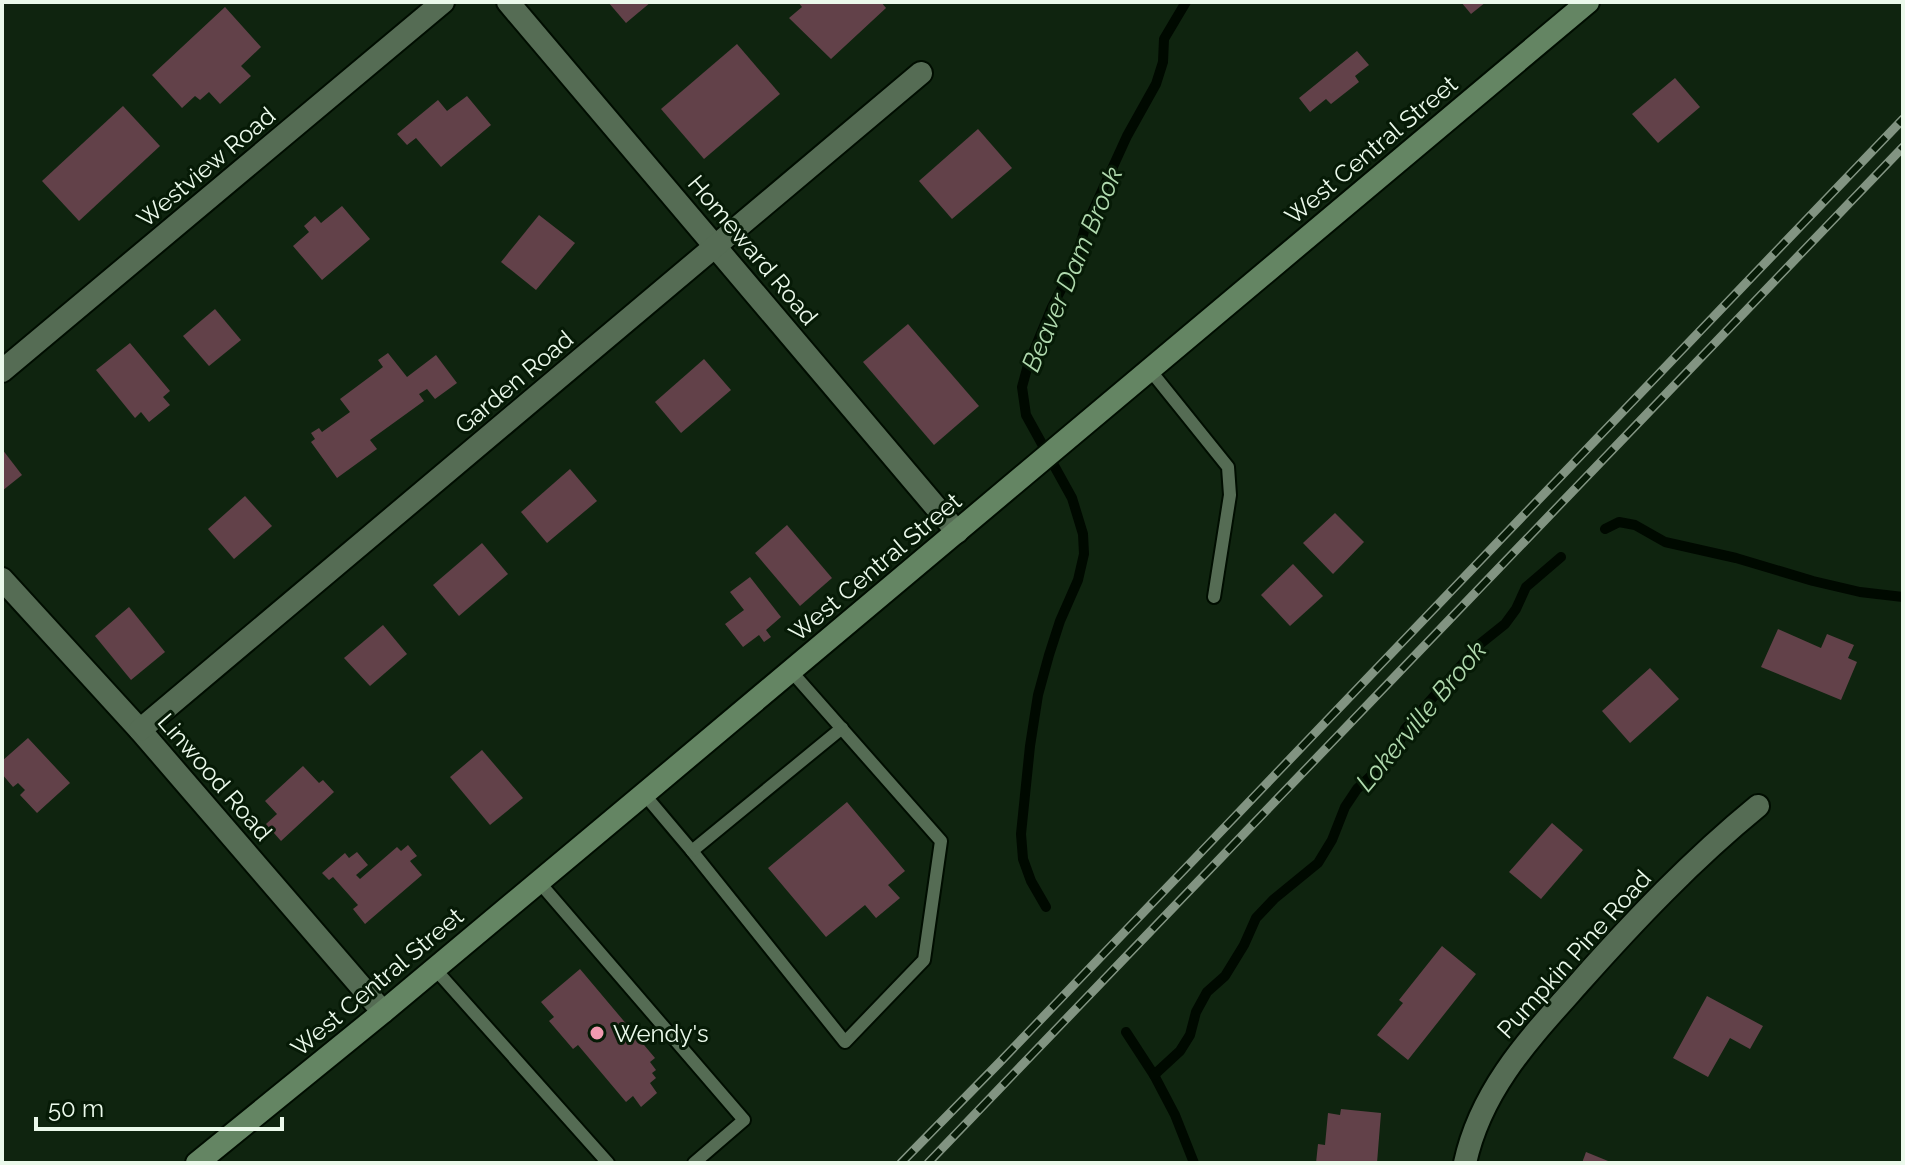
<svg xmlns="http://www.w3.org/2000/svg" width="1905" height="1165" viewBox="0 0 1905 1165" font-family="Raleway,sans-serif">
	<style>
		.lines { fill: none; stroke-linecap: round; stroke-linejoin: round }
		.stream { stroke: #000900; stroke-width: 10 }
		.building { fill: #624149 }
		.service-casing { stroke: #000d00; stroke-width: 16 }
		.minor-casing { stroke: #000d00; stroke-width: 26 }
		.secondary-casing { stroke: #000d00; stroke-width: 26 }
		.service { stroke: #556c54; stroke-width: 12 }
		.minor { stroke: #556c54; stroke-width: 22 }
		.secondary { stroke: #648563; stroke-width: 22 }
		.rail-casing { stroke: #829482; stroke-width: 9 }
		.rail { stroke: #061a06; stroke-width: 6; stroke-dasharray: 18; stroke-linecap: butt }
		.poi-dot { fill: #f29ab0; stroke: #061a06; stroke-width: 3 }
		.labels { text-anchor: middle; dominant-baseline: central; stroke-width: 6; stroke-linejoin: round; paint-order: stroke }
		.street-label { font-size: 24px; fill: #ebf9eb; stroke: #061a06 }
		.poi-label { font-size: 24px; fill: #ebf9eb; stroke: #061a06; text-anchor: start }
		.water-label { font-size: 26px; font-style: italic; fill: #b0d9ae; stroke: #061a06 }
	</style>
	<rect width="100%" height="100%" fill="#0f240f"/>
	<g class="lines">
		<!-- stream -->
		<g class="stream">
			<path d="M1605,529l14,-7 16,3 30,17 71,16 77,23 47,11 43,5"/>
			<path d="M1046,907l-15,-26 -8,-22 -2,-25 9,-88 8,-51 11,-40 11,-34 18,-41 6,-26 -1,-20 -11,-36 -46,-83 -4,-28 6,-22 24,-58 23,-44 10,-35 42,-92 29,-52 7,-22 1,-23 22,-37"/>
			<path d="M1126,1032l28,43 21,40 19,48"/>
			<path d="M1154,1075l26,-24 10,-16 6,-23 11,-20 18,-16 19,-31 12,-27 18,-19 44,-36 14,-23 13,-33 12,-18 37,-35 11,-25 75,-85 25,-20 11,-15 10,-22 35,-30"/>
		</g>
	</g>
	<!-- building -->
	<g class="building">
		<path d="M608,2h43l-25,21z"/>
		<path d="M798,2h83l5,6 -55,51 -42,-41 13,-11z"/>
		<path d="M1461,2h25l-15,12z"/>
		<path d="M225,7l36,40 -20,19 10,10 -31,28 -11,-12 -9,8 -5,-4 -13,12 -30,-33z"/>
		<path d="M737,44l43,50 -76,65 -43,-50z"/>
		<path d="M1357,51l12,14 -14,11 4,6 -28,22 -5,-5 -16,13 -11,-14z"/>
		<path d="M1675,78l25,29 -42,36 -26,-29z"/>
		<path d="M467,96l24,29 -50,42 -25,-29 -9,7 -10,-11 41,-34 9,11z"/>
		<path d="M123,106l37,40 -81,75 -37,-40z"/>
		<path d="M978,129l34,39 -60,51 -33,-38z"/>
		<path d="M342,206l28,33 -48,41 -29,-34 16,-14 -5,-6 11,-10 6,7z"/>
		<path d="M539,215l36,28 -39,47 -35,-28z"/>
		<path d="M215,309l26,31 -32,26 -26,-30z"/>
		<path d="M908,324l71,82 -45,39 -71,-83z"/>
		<path d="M130,343l40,48 -7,6 7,8 -21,17 -8,-10 -6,6 -39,-48z"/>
		<path d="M388,353l19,24 29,-22 21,28 -22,16 -8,-10 -8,5 5,7 -54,39 7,9 -40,29 -26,-36 4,-3 -4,-6 8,-5 3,4 28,-20 -10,-13 43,-32 -5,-7z"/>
		<path d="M704,359l27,31 -50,43 -26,-31z"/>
		<path d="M2,449l20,26 -20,16z"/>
		<path d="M570,469l27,32 -50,42 -26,-31z"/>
		<path d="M245,496l27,30 -38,33 -26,-30z"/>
		<path d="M1335,513l29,29 -31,32 -30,-31z"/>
		<path d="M787,525l45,53 -32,28 -45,-53z"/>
		<path d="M482,543l26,31 -49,42 -26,-31z"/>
		<path d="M1293,564l30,32 -33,30 -29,-31z"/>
		<path d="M750,577l31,40 -15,13 5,7 -7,5 -5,-7 -16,12 -18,-23 19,-14 -14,-18z"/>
		<path d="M129,607l36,45 -34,28 -36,-44z"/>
		<path d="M383,625l24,29 -37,32 -26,-28z"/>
		<path d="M1778,629l43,19 6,-14 27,11 -6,13 9,4 -16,38 -80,-33z"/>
		<path d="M1650,668l29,31 -49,44 -28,-32z"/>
		<path d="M28,738l42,45 -33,30 -17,-18 5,-5 -7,-7 -5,4 -11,-13v-13z"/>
		<path d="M482,750l41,48 -33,27 -40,-48z"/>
		<path d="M303,766l16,17 4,-3 11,12 -53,49 -15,-17 11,-10 -12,-13z"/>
		<path d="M847,802l58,69 -17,14 12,13 -24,20 -11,-13 -39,32 -58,-69z"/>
		<path d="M1552,823l31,27 -42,49 -32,-27z"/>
		<path d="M408,845l9,11 -7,5 12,14 -57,49 -12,-15 5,-4 -25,-28 -4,3 -7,-7 23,-20 4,5 8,-6 11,13 -12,10 4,4 37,-32 4,4z"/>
		<path d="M1442,946l34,28 -68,86 -31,-25 26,-32 -4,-3z"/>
		<path d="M580,969l75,89 -5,4 6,8 -4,3 4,5 -6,5 7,10 -16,14 -8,-11 -7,6 -48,-57 -5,4 -24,-28 5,-4 -13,-15z"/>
		<path d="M1707,996l56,30 -13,23 -20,-11 -22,39 -35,-19z"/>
		<path d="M1341,1109l40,4 -4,50h-61l2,-19 7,1 3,-32 12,2z"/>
		<path d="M1586,1152l27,11h-31z"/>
	</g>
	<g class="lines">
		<defs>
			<g id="service">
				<path d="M1150,370l78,97 2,28 -16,102"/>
				<path d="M644,794l48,57 153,191 79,-82 17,-119 -150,-170"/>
				<path d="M692,851l150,-123"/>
				<path d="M539,882l205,238 -50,43"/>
				<path d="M435,969l173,194"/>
			</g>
			<g id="minor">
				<path d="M508,2l449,530"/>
				<path d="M2,371l441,-369"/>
				<path d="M2,579l138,151 243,282"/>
				<path d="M140,730l781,-657"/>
				<path d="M1465,1163c16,-74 65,-125 114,-180 56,-63 113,-123 179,-177"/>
			</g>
			<path id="secondary" d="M197,1163l186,-151 261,-218 944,-792"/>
		</defs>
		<!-- service casing -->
		<use href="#service" class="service-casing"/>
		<!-- minor casing -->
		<use href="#minor" class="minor-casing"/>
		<!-- secondary casing -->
		<use href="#secondary" class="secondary-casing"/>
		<!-- service -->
		<use href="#service" class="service"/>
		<!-- minor -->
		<use href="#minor" class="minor"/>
		<!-- secondary -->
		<use href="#secondary" class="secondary"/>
		<defs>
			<g id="rail">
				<path d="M901,1163l98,-100 904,-944"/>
				<path d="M928,1163l975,-1016"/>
			</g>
		</defs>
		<!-- rail casing -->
		<use href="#rail" class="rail-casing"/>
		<!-- rail -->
		<use href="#rail" class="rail"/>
	</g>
	<!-- markers -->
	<circle class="poi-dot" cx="597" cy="1033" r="8"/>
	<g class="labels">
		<!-- street labels -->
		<g class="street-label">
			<text transform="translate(1371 150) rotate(-40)">West Central Street</text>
			<text transform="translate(206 167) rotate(-40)">Westview Road</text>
			<text transform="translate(753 250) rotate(50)">Homeward Road</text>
			<text transform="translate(514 382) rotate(-40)">Garden Road</text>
			<text transform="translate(875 567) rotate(-40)">West Central Street</text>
			<text transform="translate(215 777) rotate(49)">Linwood Road</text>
			<text transform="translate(1574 954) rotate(-48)">Pumpkin Pine Road</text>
			<text transform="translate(377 982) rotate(-40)">West Central Street</text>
		</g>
		<!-- poi labels -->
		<g class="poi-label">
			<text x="613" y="1033">Wendy's</text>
		</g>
		<!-- water labels -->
		<g class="water-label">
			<text transform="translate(1072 269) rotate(-67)">Beaver Dam Brook</text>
			<text transform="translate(1421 716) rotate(-50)">Lokerville Brook</text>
		</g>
	</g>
	<!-- border -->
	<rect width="1905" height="1165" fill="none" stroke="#ebf9eb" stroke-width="8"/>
	<!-- scale -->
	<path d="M36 1117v12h246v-12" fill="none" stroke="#ebf9eb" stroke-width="4"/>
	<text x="48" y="1117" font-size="24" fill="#ebf9eb" stroke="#061a06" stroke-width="6" paint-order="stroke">50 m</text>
</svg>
